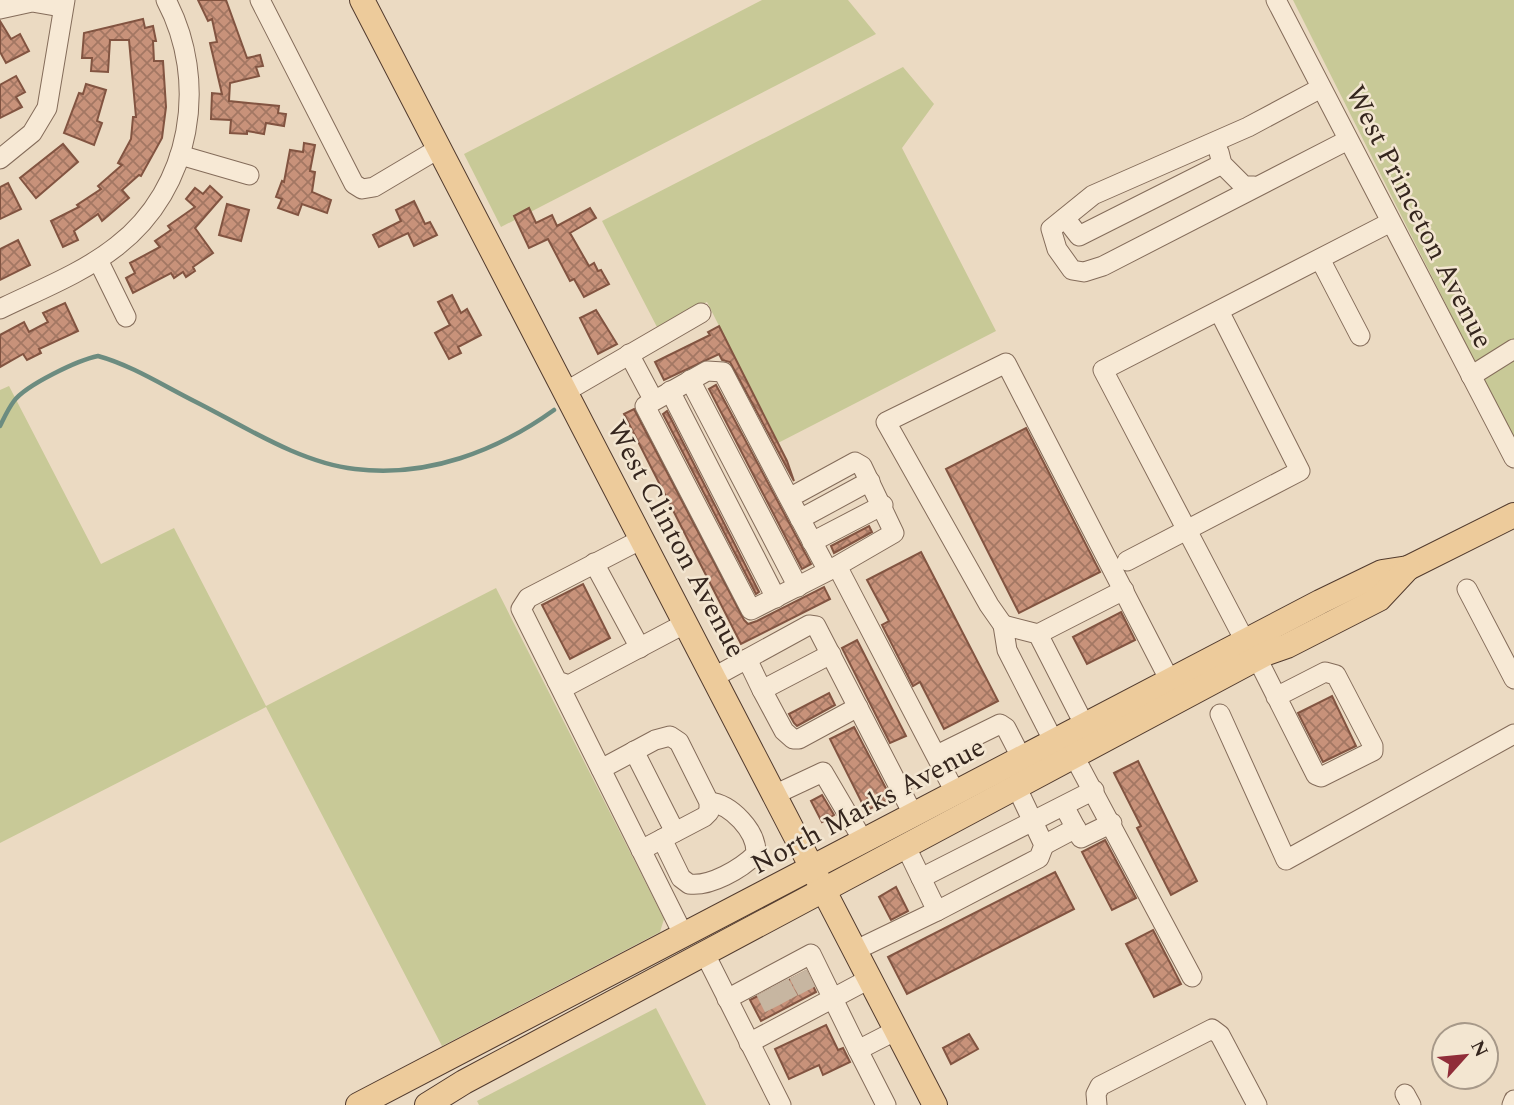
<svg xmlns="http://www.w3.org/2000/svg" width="1514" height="1105" viewBox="0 0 1514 1105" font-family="Spectral,serif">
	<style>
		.grass { fill: #c8c997 }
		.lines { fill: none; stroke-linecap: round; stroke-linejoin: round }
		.stream { stroke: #6c8c80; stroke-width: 4.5 }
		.building { fill: url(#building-cross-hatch); stroke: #825441; stroke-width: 2 }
		.minor-tunnel { stroke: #c7b6a1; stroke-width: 19; stroke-dasharray: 19 10; stroke-linecap: butt }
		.minor-casing { stroke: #846c5a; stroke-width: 21 }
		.major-casing { stroke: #523b2e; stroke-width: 26 }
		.minor { stroke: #f7e9d5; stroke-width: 19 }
		.major { stroke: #edcb9b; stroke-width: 24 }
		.labels { text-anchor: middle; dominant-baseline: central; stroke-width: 5; stroke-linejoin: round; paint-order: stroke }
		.street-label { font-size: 28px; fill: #35261e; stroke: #f3e6d1 }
	</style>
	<defs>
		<pattern id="building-cross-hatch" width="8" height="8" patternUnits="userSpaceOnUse" patternTransform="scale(1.75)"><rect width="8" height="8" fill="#c8927a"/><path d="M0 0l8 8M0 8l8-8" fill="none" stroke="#a37763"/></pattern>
	</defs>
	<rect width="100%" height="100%" fill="#ebdac2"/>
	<!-- grass -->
	<g class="grass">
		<path d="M762,0h86l28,34 -375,193 -37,-73z"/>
		<path d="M1293,0h221v440z"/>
		<path d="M903,67l31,37 -32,44 94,183 -218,112 -71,-141 -50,25 -55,-106z"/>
		<path d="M9,386l92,178 73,-36 92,178 230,-118 168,331 -4,13 -218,114 -176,-339 -266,136v-453z"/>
		<path d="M656,1008l50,97h-227l-2,-4z"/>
	</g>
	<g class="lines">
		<!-- stream -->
		<path class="stream" d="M0,426c4,-8 8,-17 14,-25 12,-16 64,-41 84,-45 33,9 66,30 96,45 50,25 106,62 161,68 72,9 142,-18 199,-59"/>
	</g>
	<!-- building -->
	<g class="building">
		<path d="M198,0h28l21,58 13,-3 3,11 -7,1 3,9 -29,7 -1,18 50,5 -1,7 8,1 -2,12 -18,-3 -2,11 -17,-3v3l-17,-1 1,-13 -20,-1 1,-26 10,1 -12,-51 7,-1 -5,-23 -4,2z"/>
		<path d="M143,19l2,9 8,-2 3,15h-3l1,20h9l3,46 -4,31 -21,38 -2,-1 -17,15 7,8 -27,23 -4,-7 -24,17 4,9 -15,7 -12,-26 28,-14 -2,-2 24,-16 -3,-3 24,-21 -4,-2 13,-24 2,-22h3l-7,-77h-19l-2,32 -17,-1 1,-13h-10l2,-25z"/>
		<path d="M0,21l11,18 9,-5 9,17 -23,12 -6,-11z"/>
		<path d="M16,76l9,16 -9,5 6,10 -22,11v-33z"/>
		<path d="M86,84l20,6 -9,31 5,2 -8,22 -30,-12 15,-40 4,1z"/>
		<path d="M304,143l11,2 -5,26 5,1 -3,20 19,8 -4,13 -25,-9 -4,11 -20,-7 4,-9 -6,-2 6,-16 2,1 6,-32 13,2z"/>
		<path d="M63,144l15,18 -42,36 -16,-20z"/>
		<path d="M8,183l13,26 -21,10v-32z"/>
		<path d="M210,186l12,11 -27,31 18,25 -20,14 2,4 -9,6 -3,-5 -9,6 -3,-5 -38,20 -7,-15 9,-5 -5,-10 30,-16 -5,-6 16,-11 -3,-4 27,-19 -9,-8 9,-11 8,6z"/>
		<path d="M414,201l11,23 5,-2 7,13 -23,11 -6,-13 -29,14 -6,-12 28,-14 -5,-11z"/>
		<path d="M227,204l22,6 -8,31 -22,-6z"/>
		<path d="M529,208l7,15 16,-8 5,11 33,-18 6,10 -26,15 19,33 5,-3 4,8 3,-1 8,14 -25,13 -10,-18 -4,2 -22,-42 -19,9 -15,-32z"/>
		<path d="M18,240l12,25 -30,15v-31z"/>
		<path d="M452,295l9,18 6,-4 14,26 -23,12 3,6 -12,6 -14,-26 15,-8 -12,-23z"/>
		<path d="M65,303l13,28 -39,18 2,4 -14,7 -4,-6 -23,13v-32l24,-13 5,10 19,-10 -5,-9z"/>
		<path d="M596,310l21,34 -19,10 -18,-36z"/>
		<path d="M719,326l68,135 7,20 -64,-119 -8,-2 -3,-6 -55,26 -9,-18 55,-27 -2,-3z"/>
		<path d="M716,385l95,179 -9,5 -93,-180z"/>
		<path d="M634,409l110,211 4,4 9,-3 67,-34 6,12 -89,45 -117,-230z"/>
		<path d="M667,411l92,181 -3,2 -93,-180z"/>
		<path d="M1026,428l74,144 -81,41 -73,-144z"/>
		<path d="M869,526l3,6 -38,21 -3,-7z"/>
		<path d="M921,552l77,149 -54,28 -24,-47 -7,4 -31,-61 7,-4 -22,-41z"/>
		<path d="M583,584l27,54 -40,21 -28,-54z"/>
		<path d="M1121,612l14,28 -48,24 -14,-27z"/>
		<path d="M857,640l49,96 -16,7 -48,-95z"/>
		<path d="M829,693l6,12 -38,21 -3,-3 -5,-9z"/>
		<path d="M1332,696l24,50 -33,16 -25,-49z"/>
		<path d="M854,727l37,71 -25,13 -36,-72z"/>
		<path d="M1138,761l59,120 -26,14 -34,-67 4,-2 -27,-53z"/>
		<path d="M822,795l12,20 -12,7 -11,-21z"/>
		<path d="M1105,840l31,58 -24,12 -30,-58z"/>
		<path d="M1055,872l19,37 -167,85 -19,-37z"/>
		<path d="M896,887l12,24 -17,9 -12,-23z"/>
		<path d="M1153,930l28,54 -27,13 -28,-53z"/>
		<path d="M806,971l10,21 -55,29 -11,-21z"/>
		<path d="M826,1025l12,25 5,-2 7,14 -27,13 -4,-10 -30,14 -14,-30z"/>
		<path d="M969,1034l9,15 -27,15 -8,-16z"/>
	</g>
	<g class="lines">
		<!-- minor-tunnel -->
		<g class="minor-tunnel">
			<path d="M798,974l11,21"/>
			<path d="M780,983l12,22"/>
			<path d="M765,991l11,22"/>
		</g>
		<defs>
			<g id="minor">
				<path d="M260,0l94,184 8,5 12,-2 64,-38"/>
				<path d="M1276,0l238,458"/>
				<path d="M0,9l32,-7 29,5"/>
				<path d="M1321,88l-73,39 -155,68 -42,34 6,20 15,21 12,2 19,-6 245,-126"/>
				<path d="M1219,152l3,12 22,22h10"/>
				<path d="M180,155l69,20"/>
				<path d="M0,159l32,-26 15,-25 18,-108"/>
				<path d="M1065,218l14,18 143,-72"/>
				<path d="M1320,259l40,77"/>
				<path d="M98,260l28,57"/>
				<path d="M0,309c39,-19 83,-36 117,-63 75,-58 92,-165 49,-246"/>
				<path d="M629,354l24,45"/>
				<path d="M1471,376l43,-27"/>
				<path d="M690,380l108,207"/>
				<path d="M670,391l106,207"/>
				<path d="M565,392l136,-79"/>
				<path d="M789,498l-66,-126 -16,-1 -62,35 106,204 77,-39 -39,-73 66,-36 7,4 32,67 -57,33 119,228"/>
				<path d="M800,519l70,-38"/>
				<path d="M642,539l-114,59 -7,11 36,72 12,4 117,-62"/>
				<path d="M812,542l71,-37"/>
				<path d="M1127,561l173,-90 -81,-160"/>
				<path d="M594,563l46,85"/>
				<path d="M1467,589l47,90"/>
				<path d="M1003,625l-14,-20 -103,-183 120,-59 164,318"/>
				<path d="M1038,634l86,-44"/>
				<path d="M1245,641l-142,-271 286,-147"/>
				<path d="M1257,658l59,117 5,2 52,-26v-5l-37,-71 -11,-3 -49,25"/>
				<path d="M747,659l15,31 69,-36"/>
				<path d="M714,677l95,-52 7,1 98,190"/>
				<path d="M557,681l127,255"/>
				<path d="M762,690l22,41 9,8h6l59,-32"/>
				<path d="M1220,714l66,146 228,-126"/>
				<path d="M634,751l41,81"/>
				<path d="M1049,752l5,-10 -47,-92 -4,-25 35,9 47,92"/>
				<path d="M937,755l63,-31 6,4 16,31"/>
				<path d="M1075,758l117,219"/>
				<path d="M601,769l54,-29 15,-4 9,6 30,60v10l-5,5 -63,33"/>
				<path d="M776,794l47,-22 41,70"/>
				<path d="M1064,806l17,32 31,-15"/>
				<path d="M662,839l19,39 8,6c21,3 52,-15 67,-30 1,-23 -25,-50 -47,-52"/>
				<path d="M1044,845l32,-17"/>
				<path d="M906,847l31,64 102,-53 5,-13 -27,-57 4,-12"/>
				<path d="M921,878l173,-88"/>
				<path d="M856,950l81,-39"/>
				<path d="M705,954l76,151"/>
				<path d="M727,999l84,-45 47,96 39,-20"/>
				<path d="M749,1043l122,-65"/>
				<path d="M858,1050l28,55"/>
				<path d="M1405,1094l6,11"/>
				<path d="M1097,1105l-1,-11 4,-8 112,-57 8,6 37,70"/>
				<path d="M1512,1105l2,-5"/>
			</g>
			<g id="major">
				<path d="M362,0l573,1105"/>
				<path d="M358,1105l962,-503 62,-30 26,-4 106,-53"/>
				<path d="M427,1105l37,-23 803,-429 20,-7 92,-47 29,-31"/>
			</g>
		</defs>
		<!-- minor casing -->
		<use href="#minor" class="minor-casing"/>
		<!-- major casing -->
		<use href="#major" class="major-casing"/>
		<!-- minor -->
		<use href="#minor" class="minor"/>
		<!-- major -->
		<use href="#major" class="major"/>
	</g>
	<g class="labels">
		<!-- street labels -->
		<g class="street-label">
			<text transform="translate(1419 217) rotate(63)">West Princeton Avenue</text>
			<text transform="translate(676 539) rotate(62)">West Clinton Avenue</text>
			<text transform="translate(868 806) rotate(-28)">North Marks Avenue</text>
		</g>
	</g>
	<!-- north arrow -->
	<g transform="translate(1465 1056) rotate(63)"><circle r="33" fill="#f3e6d1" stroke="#a79989" stroke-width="2"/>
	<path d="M0-5L12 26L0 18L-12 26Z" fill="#902d39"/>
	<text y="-10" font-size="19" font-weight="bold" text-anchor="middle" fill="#35261e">N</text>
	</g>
</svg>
